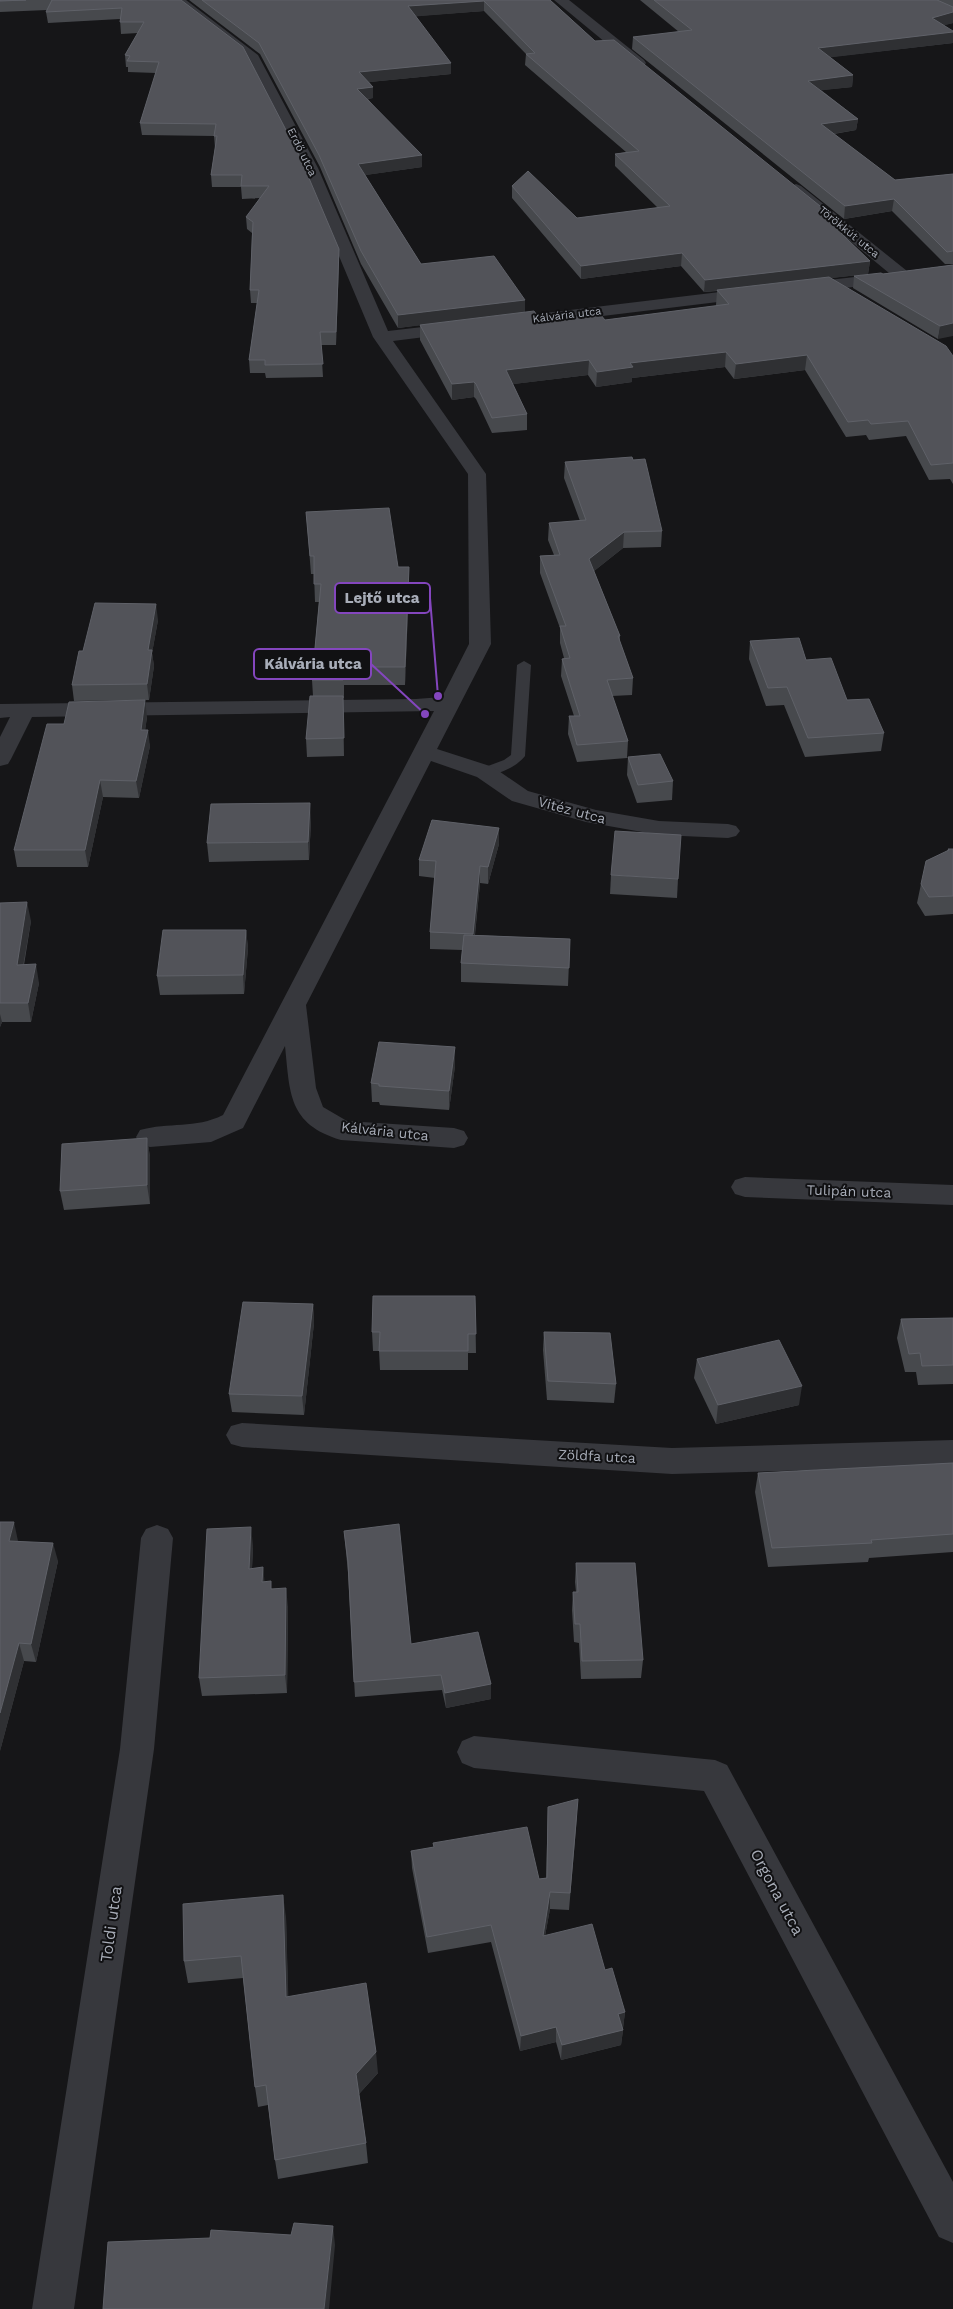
<svg xmlns="http://www.w3.org/2000/svg" width="953" height="2309" viewBox="0 0 953 2309" font-family="'Work Sans',sans-serif">
	<style>
		.lines { fill: none; stroke-linecap: round; stroke-linejoin: round }
		.lane { fill: #37383d; fill-rule: evenodd }
		.street { fill: #37383d; fill-rule: evenodd }
		.wall { fill: #47494d; fill-rule: evenodd }
		.shaded-wall { fill: #2f3033 }
		.building { fill: #525359; stroke: #5f6168 }
		.labels { text-anchor: middle; dominant-baseline: central; stroke-width: 4; stroke-linejoin: round; paint-order: stroke }
		.far-street-label { font-size: 11px; fill: #a8adb8; stroke: #111113 }
		.street-label { font-size: 14px; fill: #a8adb8; stroke: #111113 }
		.near-street-label { font-size: 16px; fill: #a8adb8; stroke: #111113 }
		.leader { fill: none; stroke: #8446be; stroke-width: 2 }
		.callout-dot { fill: #8446be; stroke: #111113; stroke-width: 2 }
		.callout { fill: #111113; stroke: #8446be; stroke-width: 2 }
		.callout-label { font-size: 15px; text-anchor: middle; font-weight: bold; fill: #a8adb8 }
	</style>
	<rect width="100%" height="100%" fill="#161618"/>
	<g class="lines">
		<!-- lane -->
		<path class="lane" d="M524,661l7,4 -6,91c-8,11 -32,22 -45,19l-2,-3 2,-3 24,-9 7,-5 6,-90z"/>
		<!-- street -->
		<g class="street">
			<path d="M171,0h15l72,55 60,113 70,163 69,-8 6,1 3,4 -3,4 -6,1 -64,8 93,133 5,170 -54,105 56,18 35,24 68,19 63,11 69,3 8,2 4,5 -4,5 -8,2 -69,-3 -73,-13 -74,-21 -35,-24 -46,-16 -125,244 10,83 7,19 24,14 107,7 10,3 4,7 -4,7 -10,3 -113,-8c-53,-16 -51,-47 -56,-94l-42,82 -32,14 -61,5 -10,-3 -4,-7 4,-7c29,-8 55,-1 83,-15l211,-404 -402,6 -21,42 -3,5 -8,2v-29l10,-20 -10,1v-14l416,-5 26,-2 27,-53 -1,-170 -95,-137 -71,-169 -57,-111z"/>
			<path d="M554,0h15l75,60 2,3 -2,3h-10z"/>
			<path d="M796,184l5,2 106,85 46,-6v10l-150,18 -6,-1 -2,-4 2,-4 6,-1 86,-10 -98,-81 -3,-3 3,-3z"/>
			<path d="M753,288l6,1 2,4 -2,4 -256,31 -6,-1 -3,-4 3,-4 6,-1z"/>
			<path d="M745,1177l208,8v20l-208,-8 -10,-3 -4,-7 4,-7z"/>
			<path d="M242,1423l430,25 281,-8v26l-281,8 -430,-27 -11,-3 -5,-9 5,-9z"/>
			<path d="M157,1525l11,4 5,9 -19,211 -80,560h-42l88,-560 21,-211 5,-9z"/>
			<path d="M474,1736l241,24 12,5 226,417v61l-14,-6 -235,-446 -230,-23 -12,-5 -5,-11 5,-11z"/>
		</g>
	</g>
	<!-- wall -->
	<g class="wall">
		<path d="M0,0h181l158,249v13l-3,83h-15l2,32 -57,1 -1,-5h-15l-1,-13 8,-57h-6l-1,-13 2,-57 -5,-4 -1,-12 14,-19 -18,1 -1,-12h-29l-1,-12 4,-27 -1,-12 -72,-1 -2,-12 16,-50 -28,-1v-5h-2l-1,-12 13,-22 -17,1 -1,-15 -72,4 -2,-11 1,-2 -47,2z"/>
		<path d="M189,0h361l45,41 229,176 46,44 -2,13 -38,4 123,78v128l-3,-5 -21,1 -23,-44 -37,4 -3,-5 -20,2 -41,-67 -71,9 -9,-12 -93,11v4l-36,5 -8,-12 -75,9 14,30v16l-35,3 -16,-34 -2,-2 -22,3 -32,-60v-15l-22,3 -37,-64 -41,-97 -60,-113zM484,11l42,43 -1,11 101,87 -11,2v12l43,42 -81,10 -65,-32v12l69,81 100,-13 23,26 13,-1 -1,14v1l-111,14 -64,1 -16,-8v-13l-104,-36 -56,-89 57,-8 -54,-68 5,-1v-11l-4,-5 82,-8 -35,-58z"/>
		<path d="M640,0h313v23l-9,2 9,18 -123,14 23,18 -1,12 -31,3 37,29 -2,11 -22,4 61,46 58,-6v90h-8l-53,-53 -48,8 -212,-170 1,-12 46,-5z"/>
		<path d="M953,265l-15,74 -85,-51 1,-12 29,-2z"/>
		<path d="M565,462l97,69 -1,16 -38,1 -29,23 26,65v6l13,36 -1,17 -20,1 16,45 -1,17 -50,4 -9,-28 1,-18h5l-13,-40 1,-17 2,-1 -4,-15v-15l-20,-55v-17l14,-1 -6,-15 1,-17 31,-2 -16,-43z"/>
		<path d="M306,512l92,55h11v18l-4,100h-61v13h-1l1,58 -37,1 -1,-18 7,-43 -1,-16 7,-78h-4l-1,-28h-3z"/>
		<path d="M158,620l-6,33 2,13 -5,34 -75,1 -2,-16 11,-34z"/>
		<path d="M750,641l56,19 41,40 37,33 -3,18 -76,6 -21,-52 -18,1 -17,-47z"/>
		<path d="M147,717l-2,13 5,16 -11,52 -36,-1 -15,70h-71l-3,-17 50,-126z"/>
		<path d="M628,757l45,24 -1,19 -35,3 -10,-28z"/>
		<path d="M311,821l-2,39 -100,2 -2,-19z"/>
		<path d="M499,828v16l-11,40 -8,-1 -5,52 95,4 -2,47 -107,-4v-19l1,-13 -32,-1v-17l5,-54 -16,-2v-16z"/>
		<path d="M948,849h5v65l-28,2 -8,-13 4,-19 26,-33z"/>
		<path d="M611,875l67,4 -1,19 -67,-4z"/>
		<path d="M0,903l31,18 -7,44 15,18 -8,39h-29l-2,5z"/>
		<path d="M246,930l2,18 -4,46 -84,1 -3,-19z"/>
		<path d="M455,1066l-6,44 -69,-5 -1,-3h-7l-1,-19z"/>
		<path d="M147,1138l3,19v47l-86,6 -4,-19z"/>
		<path d="M475,1296l1,57h-8v17h-88l-1,-19h-6l-1,-19z"/>
		<path d="M313,1304l1,19 -10,92 -72,-3 -3,-18z"/>
		<path d="M953,1318v66l-35,1 -2,-13h-11l-8,-34 4,-19z"/>
		<path d="M544,1332l72,52 -2,19 -67,-3 -4,-50z"/>
		<path d="M697,1359l102,46 -83,19 -22,-46z"/>
		<path d="M953,1463v89l-84,6 -1,4 -100,5 -13,-75 3,-19z"/>
		<path d="M344,1531l67,113 80,40v15l-45,9 -4,-18 -87,7 -7,-124z"/>
		<path d="M18,1541l40,20 -22,101 -12,-1 -24,90z"/>
		<path d="M253,1546l-1,23 11,-2 1,15 8,7 16,18 -1,86 -85,3 -3,-18z"/>
		<path d="M576,1563l67,97 -2,18 -60,1 -2,-36 -5,-1 -2,-32 1,-18h3l-1,-10z"/>
		<path d="M548,1807l29,9 -8,94 -19,-1 -5,27 60,34 20,42 -2,16h-1l1,2 -2,15 -60,15 -5,-18 -36,9 -29,-109 -63,11 -16,-85 -1,-17 128,28 7,-1z"/>
		<path d="M286,1917l2,80 90,76 -19,21 7,49 2,20 -90,16 -3,-19 -7,-55 -10,2 -3,-20 -12,-109 -55,5 -4,-22z"/>
	</g>
	<!-- shaded-wall -->
	<g class="shaded-wall">
		<path d="M484,1v10l-75,6 -1,-11z"/>
		<path d="M953,12v11l-22,6 1,-11z"/>
		<path d="M953,32v11l-136,16 1,-11z"/>
		<path d="M451,63v11l-91,9 -1,-11z"/>
		<path d="M853,75l-1,12 -45,5 1,-11z"/>
		<path d="M373,87v11l-15,2 -1,-11z"/>
		<path d="M858,119l-2,11 -36,6 1,-12z"/>
		<path d="M422,155v12l-63,9 -1,-12z"/>
		<path d="M894,199l-2,12 -48,8 1,-13z"/>
		<path d="M825,210l-2,12 -5,-11z"/>
		<path d="M339,249v13l-3,83v-13z"/>
		<path d="M682,253l-1,13 -100,13v-13z"/>
		<path d="M870,261l-2,13 -164,18 1,-12z"/>
		<path d="M525,300v13l-127,15v-13z"/>
		<path d="M953,323v13l-15,3 2,-13z"/>
		<path d="M726,352l-1,15 -93,11v4l-36,5 1,-15 33,-9z"/>
		<path d="M807,355l-2,15 -71,9 2,-15z"/>
		<path d="M589,360l-1,15 -82,10v-15z"/>
		<path d="M474,382v15l-22,3v-16z"/>
		<path d="M624,532l-1,16 -34,27v-16z"/>
		<path d="M409,567v18l-4,100v-18z"/>
		<path d="M156,604l2,16 -6,33 2,13 -5,34 -2,-16 1,-34z"/>
		<path d="M145,700l2,17 -4,29 -2,-16z"/>
		<path d="M148,730l2,16 -11,52 -3,-17z"/>
		<path d="M100,780l3,17 -15,70 -3,-17z"/>
		<path d="M310,803l1,18 -2,39 -1,-18z"/>
		<path d="M499,828v16l-11,40v-17z"/>
		<path d="M480,866v17l-7,68v-17z"/>
		<path d="M27,902l4,19 -11,62 -3,-18z"/>
		<path d="M246,930l2,18 -4,46 -1,-19z"/>
		<path d="M36,964l3,19 -8,39 -3,-19z"/>
		<path d="M0,1014l2,8 -2,5z"/>
		<path d="M455,1047v19l-6,44v-19z"/>
		<path d="M147,1138l3,19v47l-3,-19z"/>
		<path d="M313,1304l1,19 -10,92 -2,-19z"/>
		<path d="M802,1386l-3,19 -83,19 2,-19z"/>
		<path d="M14,1522l4,19 -4,18 -5,-18z"/>
		<path d="M251,1527l2,19 -2,41 -2,-18z"/>
		<path d="M53,1543l5,18 -22,101 -5,-18z"/>
		<path d="M263,1567l2,19 -3,-4z"/>
		<path d="M286,1588l2,19 -1,86 -2,-18z"/>
		<path d="M19,1643l5,18 -24,90v-38z"/>
		<path d="M491,1684v15l-45,9 -1,-15z"/>
		<path d="M550,1892v17l-8,43 1,-16z"/>
		<path d="M283,1895l3,22 3,101 -3,-21z"/>
		<path d="M625,2012l-2,16 -7,1 2,-15z"/>
		<path d="M556,2027v15l-36,9 1,-15z"/>
		<path d="M623,2030l-2,15 -60,15 1,-15z"/>
		<path d="M376,2052l2,21 -20,22 -2,-21z"/>
		<path d="M333,2226l2,19 -6,64h-5z"/>
	</g>
	<!-- building -->
	<g class="building">
		<path d="M0,0h26l-26,1z"/>
		<path d="M52,0h129l62,47 57,110 39,92 -3,83h-16l3,32 -58,1v-5h-16l10,-70h-9l3,-68 -7,-5 23,-31h-28l1,-11h-31l6,-39h-3l2,-12 -76,-1 19,-61 -32,-1 3,-5 -5,-1 19,-33h-24l2,-14 -76,4z"/>
		<path d="M202,0h348l45,41 19,-1 211,170 -7,1 52,50 -165,19 -23,-27 -101,13 -69,-80 16,-15 49,47 93,-12 -55,-52 24,-3 -113,-97 9,-1 -51,-52 -76,5 43,57 -92,9 14,15 -16,2 65,66 -64,9 63,100 73,-8 31,44 -127,15 -37,-64 -42,-96 -60,-112z"/>
		<path d="M654,0h283l16,7v5l-21,6 21,13v1l-135,16 35,27 -45,6 50,38 -37,5 74,56 58,-6v77l-6,1 -53,-53 -49,7 -212,-169 59,-7z"/>
		<path d="M953,265v58l-13,3 -86,-50 27,-3 2,1z"/>
		<path d="M829,277l117,69 7,10v107l-22,2 -23,-44 -37,3 -3,-4 -20,2 -41,-67 -71,9 -10,-12 -96,11 3,4 -36,5 -8,-12 -83,10 21,44 -35,4 -16,-34 -2,-2 -22,2 -32,-59 114,-14 7,10 59,-7 5,6 124,-16 -12,-14z"/>
		<path d="M632,457l1,3 12,-1 17,72 -38,1 -35,27 31,77h-2l15,42 -26,2 21,61 -51,4 -8,-29h11l-18,-57 8,-1 -10,-32h6l-26,-70 20,-1 -11,-32 37,-3 -21,-58z"/>
		<path d="M389,508l9,59h11l-4,100h-62v13h-31l9,-96h-7v-28h-4l-4,-44z"/>
		<path d="M95,603l61,1 -8,46h4l-5,34 -75,1 7,-34h4z"/>
		<path d="M799,638l7,22 25,-2 16,42 22,-1 15,34 -76,5 -21,-51 -19,1 -18,-47z"/>
		<path d="M310,696h33l1,42 -38,1z"/>
		<path d="M145,700l-4,30h7l-12,51 -36,-1 -15,70h-71l33,-126h17l5,-22z"/>
		<path d="M660,754l13,27 -35,4 -10,-28z"/>
		<path d="M310,803l-2,39 -101,1 4,-39z"/>
		<path d="M432,820l67,8 -11,39 -8,-1 -7,68 -43,-2 6,-71 -17,-1z"/>
		<path d="M615,831l66,4 -3,44 -67,-4z"/>
		<path d="M948,849h5v47l-24,1 -8,-13 5,-23 23,-11z"/>
		<path d="M27,902l-10,63 19,-1 -8,39h-28v-100z"/>
		<path d="M163,930h83l-3,45 -86,1z"/>
		<path d="M464,935l106,4 -1,29 -108,-5z"/>
		<path d="M379,1042l76,5 -6,44 -70,-5v-2l-8,-1z"/>
		<path d="M147,1138v47l-87,6 2,-47z"/>
		<path d="M373,1296h102l1,38h-8v17h-89l1,-19h-8z"/>
		<path d="M243,1302l70,2 -11,92 -73,-2z"/>
		<path d="M953,1318v47l-31,1 -2,-13 -11,1 -8,-35z"/>
		<path d="M544,1332l66,1 6,51 -68,-3z"/>
		<path d="M779,1340l23,46 -84,19 -21,-46z"/>
		<path d="M953,1463v71l-82,6 1,3 -100,5 -14,-75z"/>
		<path d="M0,1522h14l-5,19 44,2 -22,101 -12,-1 -19,70z"/>
		<path d="M399,1524l12,120 67,-12 13,52 -46,9 -4,-18 -87,7 -6,-120 -4,-31z"/>
		<path d="M251,1527l-2,42 14,-2 -1,15 9,-1v8l15,-1 -1,87 -86,3 8,-149z"/>
		<path d="M576,1563h59l8,97 -61,1 -2,-37h-5l-2,-32h5z"/>
		<path d="M578,1799l-8,94 -20,-1 -7,44 49,-12 13,46 7,-2 13,44 -7,2 5,16 -61,15 -6,-18 -35,9 -30,-111 -64,12 -16,-86 23,-4 -1,-4 94,-16 12,52 8,-1 1,-71z"/>
		<path d="M283,1895l3,102 80,-14 10,69 -20,22 10,69 -91,17 -9,-75 -11,2 -14,-131 -57,5 -1,-57z"/>
		<path d="M294,2223l39,3 -9,83h-221l5,-67 102,-4 1,-8 80,5z"/>
	</g>
	<g class="labels">
		<!-- far-street labels -->
		<g class="far-street-label">
			<text transform="translate(302 152) rotate(64)">Erdő utca</text>
			<text transform="translate(849 232) rotate(39)">Törökkút utca</text>
			<text transform="translate(567 315) rotate(-7)">Kálvária utca</text>
		</g>
		<!-- street labels -->
		<g class="street-label">
			<text transform="translate(572 810) rotate(15)">Vitéz utca</text>
			<text transform="translate(385 1131) rotate(6)">Kálvária utca</text>
			<text transform="translate(849 1191) rotate(2)">Tulipán utca</text>
			<text transform="translate(597 1456) rotate(3)">Zöldfa utca</text>
		</g>
		<!-- near-street labels -->
		<g class="near-street-label">
			<text transform="translate(777 1892) rotate(62)">Orgona utca</text>
			<text transform="translate(111 1924) rotate(-82)">Toldi utca</text>
		</g>
	</g>
	<!-- callouts -->
	<path class="leader" d="M438 696L430 598M425 714L371 664"/>
	<g class="callout-dot">
		<circle cx="438" cy="696" r="5"/>
		<circle cx="425" cy="714" r="5"/>
	</g>
	<g class="callout">
		<rect x="335" y="583" width="95" height="30" rx="5"/>
		<rect x="254" y="649" width="117" height="30" rx="5"/>
	</g>
	<g class="callout-label">
		<text x="382" y="603">Lejtő utca</text>
		<text x="313" y="669">Kálvária utca</text>
	</g>
</svg>
